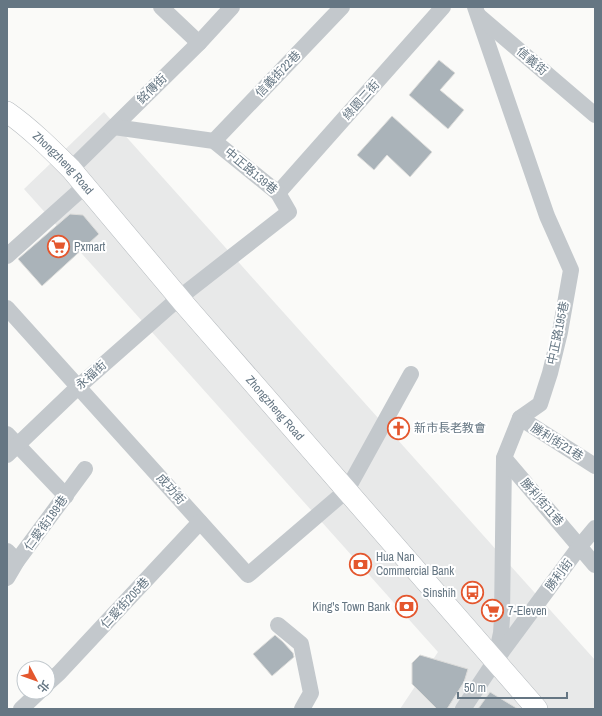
<svg xmlns="http://www.w3.org/2000/svg" width="602" height="716" viewBox="0 0 602 716" font-family="'Archivo Narrow','Noto Sans TC',sans-serif">
	<style>
		.built { fill: #e8e9e9 }
		.building { fill: #aab3b9; stroke: #dcdcda }
		.lines { fill: none; stroke-linecap: round; stroke-linejoin: round }
		.major-casing { stroke: #b5babe; stroke-width: 22 }
		.minor { stroke: #c3c8cc; stroke-width: 16 }
		.major { stroke: #fff; stroke-width: 21 }
		.labels { text-anchor: middle; dominant-baseline: central; stroke-width: 4; stroke-linejoin: round; paint-order: stroke }
		.street-label { font-size: 12px; fill: #657683; stroke: #fff }
		.poi-label { font-size: 12px; fill: #657683; stroke: #fff; text-anchor: start }
	</style>
	<rect width="100%" height="100%" fill="#fafaf8"/>
	<!-- built -->
	<path class="built" d="M104,112l491,548v49h-195l38,-57 -414,-463z"/>
	<!-- building -->
	<g class="building">
		<path d="M439,60l16,13 -15,17 24,20 -16,19 -39,-34z"/>
		<path d="M392,116l40,36 -22,25 -23,-22 -13,15 -17,-15z"/>
		<path d="M70,214l13,1 16,19 -57,52 -24,-27z"/>
		<path d="M275,635l8,7 10,11 1,4 -22,19 -19,-22z"/>
		<path d="M420,655l48,14 -4,13 -17,27h-10l-25,-25v-21z"/>
		<path d="M490,692l28,17h-40z"/>
	</g>
	<g class="lines">
		<defs>
			<g id="major">
				<path id="s1" d="M7,112c23,16 44,37 64,57l115,137 351,403"/>
			</g>
		</defs>
		<!-- major casing -->
		<use href="#major" class="major-casing"/>
		<!-- minor -->
		<g class="minor">
			<path d="M161,7l38,36"/>
			<path d="M475,7l72,209 24,54 -11,62 -10,41 -10,31 -20,14 -16,40 -2,160 -1,15 -6,28"/>
			<path d="M479,16l116,99"/>
			<path d="M214,141l128,-134"/>
			<path d="M71,169l128,-126 33,-36"/>
			<path d="M278,193l165,-186"/>
			<path d="M7,256l78,-70"/>
			<path d="M7,308l241,267 99,-85 64,-116"/>
			<path d="M520,418l75,48"/>
			<path d="M7,434l59,62"/>
			<path d="M7,455l71,-68 101,-89 110,-86 -11,-19 -64,-52 -100,-14"/>
			<path d="M504,458l91,107"/>
			<path d="M7,551l10,10"/>
			<path d="M7,578l10,-17 68,-92"/>
			<path d="M278,625l23,19 10,49 -9,16"/>
			<path d="M48,683l11,-10 141,-151"/>
			<path d="M21,709l18,-17"/>
			<path d="M463,709l32,-48 85,-115 15,-18"/>
		</g>
		<!-- major -->
		<use href="#major" class="major"/>
	</g>
	<!-- icons -->
	<defs>
		<symbol id="supermarket-ring" viewBox="-11 -11 22 22"><circle r="9.5" fill="#fff" stroke="#e4572e" stroke-width="1.5"/><path d="M-6-5.5h2.5l.6 2H6L4.5 2H-2.5L-4.4-4H-6ZM-1.5 3.2a1.3 1.3 0 1 0 .1 0ZM3 3.2a1.3 1.3 0 1 0 .1 0Z" fill="#e4572e"/></symbol>
		<symbol id="church-ring" viewBox="-11 -11 22 22"><circle r="9.5" fill="#fff" stroke="#e4572e" stroke-width="1.5"/><path d="M-1.2-6h2.4v3.5h3.3v2.4h-3.3V6h-2.4V-.1h-3.3v-2.4h3.3Z" fill="#e4572e"/></symbol>
		<symbol id="bank-ring" viewBox="-11 -11 22 22"><circle r="9.5" fill="#fff" stroke="#e4572e" stroke-width="1.5"/><path d="M-6-4H6V4H-6ZM0-2.3a2.3 2.3 0 1 0 0 4.6a2.3 2.3 0 1 0 0-4.6Z" fill="#e4572e"/></symbol>
		<symbol id="bus-ring" viewBox="-11 -11 22 22"><circle r="9.5" fill="#fff" stroke="#e4572e" stroke-width="1.5"/><path d="M-5-6H5V4H4V6H2V4H-2V6H-4V4H-5ZM-3.5-4V0h7V-4ZM-3.5 1.2v1.5H-2V1.2ZM2 1.2v1.5H3.5V1.2Z" fill="#e4572e"/></symbol>
	</defs>
	<g fill-rule="evenodd">
		<use href="#supermarket-ring" x="46" y="234" width="25" height="25"/>
		<use href="#church-ring" x="386" y="416" width="25" height="25"/>
		<use href="#bank-ring" x="348" y="552" width="25" height="25"/>
		<use href="#bus-ring" x="460" y="580" width="25" height="25"/>
		<use href="#bank-ring" x="394" y="594" width="25" height="25"/>
		<use href="#supermarket-ring" x="480" y="598" width="25" height="25"/>
	</g>
	<g class="labels">
		<!-- street labels -->
		<g class="street-label">
			<text transform="translate(532 61) rotate(40)">信義街</text>
			<text transform="translate(278 74) rotate(-46)">信義街22巷</text>
			<text transform="translate(152 89) rotate(-45)">銘傳街</text>
			<text transform="translate(361 100) rotate(-48)">綠園二街</text>
			<text stroke="none"><textPath href="#s1" startOffset="76">Zhongzheng Road</textPath></text>
			<text transform="translate(251 171) rotate(40)">中正路139巷</text>
			<text transform="translate(558 333) rotate(-78)">中正路195巷</text>
			<text transform="translate(91 375) rotate(-42)">永福街</text>
			<text stroke="none"><textPath href="#s1" startOffset="400">Zhongzheng Road</textPath></text>
			<text transform="translate(557 442) rotate(32)">勝利街21巷</text>
			<text transform="translate(171 489) rotate(48)">成功街</text>
			<text transform="translate(542 502) rotate(49)">勝利街11巷</text>
			<text transform="translate(46 523) rotate(-54)">仁愛街189巷</text>
			<text transform="translate(559 575) rotate(-53)">勝利街</text>
			<text transform="translate(125 603) rotate(-47)">仁愛街205巷</text>
		</g>
		<!-- poi labels -->
		<g class="poi-label">
			<text x="74" y="247">Pxmart</text>
			<text x="414" y="428">新市長老教會</text>
			<text x="376" y="557">Hua Nan<tspan x="376" dy="14">Commercial Bank</tspan></text>
			<text x="456" y="593" text-anchor="end">Sinshih</text>
			<text x="390" y="607" text-anchor="end">King's Town Bank</text>
			<text x="508" y="611">7-Eleven</text>
		</g>
	</g>
	<!-- border -->
	<rect width="602" height="716" fill="none" stroke="#657683" stroke-width="16"/>
	<!-- north arrow -->
	<g transform="translate(36 680) rotate(131)"><circle r="19" fill="#ffffff" stroke="#c1c8cd"/>
	<path d="M0-3L7 15L0 10L-7 15Z" fill="#e4572e"/>
	<text y="-6" font-size="11" font-weight="bold" text-anchor="middle" fill="#657683">北</text>
	</g>
	<!-- scale -->
	<path d="M458 692v6h109v-6" fill="none" stroke="#657683" stroke-width="2"/>
	<text x="464" y="692" font-size="12" fill="#657683" stroke="#ffffff" stroke-width="3" paint-order="stroke">50 m</text>
</svg>
